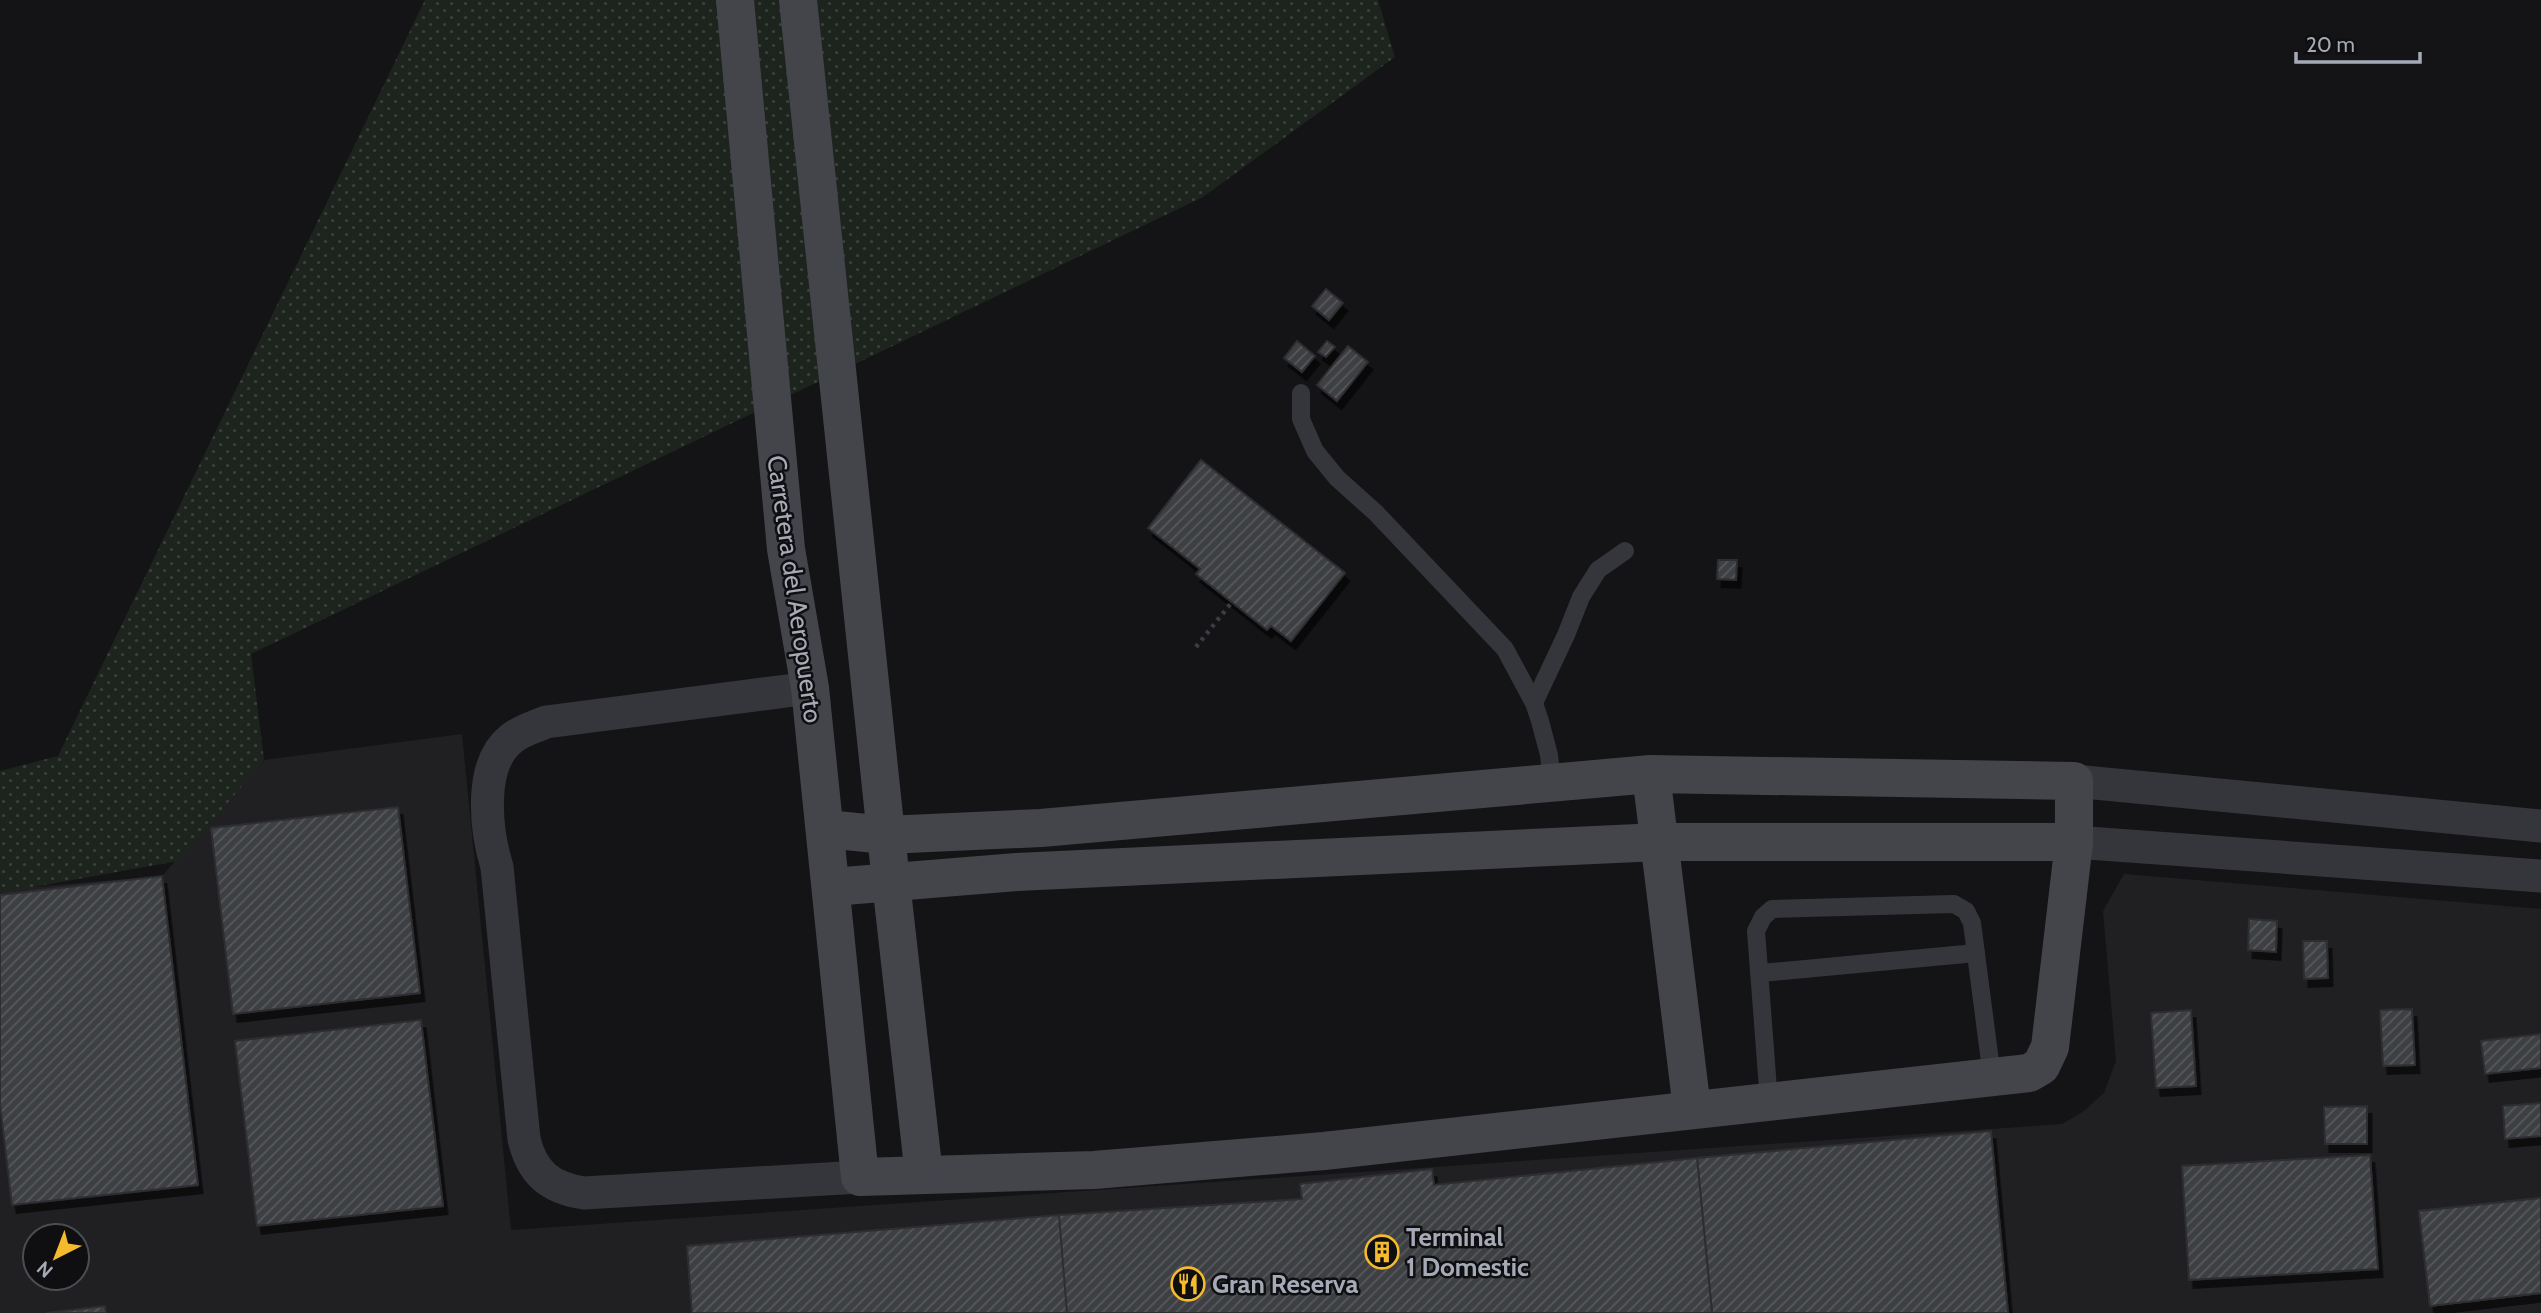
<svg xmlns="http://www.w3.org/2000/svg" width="2541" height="1313" viewBox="0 0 2541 1313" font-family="Cabin,sans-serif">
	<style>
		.built { fill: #202023; fill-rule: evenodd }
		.grass { fill: url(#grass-dots) }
		.building { fill: url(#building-hatch); stroke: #2e2e32; stroke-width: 2; filter: url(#shadow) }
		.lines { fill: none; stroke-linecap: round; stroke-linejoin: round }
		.path { stroke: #3b3d42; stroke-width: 4.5; stroke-dasharray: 3.5 5; stroke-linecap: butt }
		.lane { stroke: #35363b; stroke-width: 18 }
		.street { stroke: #35363b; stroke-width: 33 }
		.secondary { stroke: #43454b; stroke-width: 38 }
		.labels { text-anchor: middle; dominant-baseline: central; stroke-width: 5; stroke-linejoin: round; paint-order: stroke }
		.street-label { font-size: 26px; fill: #a5aab6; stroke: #0f0f11 }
		.poi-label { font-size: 26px; font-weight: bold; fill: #a5aab6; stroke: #0f0f11; text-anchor: start }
	</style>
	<defs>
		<pattern id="grass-dots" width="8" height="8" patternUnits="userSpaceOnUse" patternTransform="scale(1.75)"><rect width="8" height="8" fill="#1c241d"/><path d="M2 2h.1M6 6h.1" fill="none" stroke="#3a413c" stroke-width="1.8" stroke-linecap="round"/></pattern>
		<pattern id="building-hatch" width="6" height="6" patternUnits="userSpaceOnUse" patternTransform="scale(1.75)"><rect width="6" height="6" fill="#3e3f43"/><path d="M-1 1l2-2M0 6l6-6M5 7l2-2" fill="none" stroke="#57585c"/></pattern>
		<filter id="shadow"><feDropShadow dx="4.5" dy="8" stdDeviation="0" flood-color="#0009"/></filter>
	</defs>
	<rect width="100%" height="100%" fill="#141416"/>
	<!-- built -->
	<path class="built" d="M462,734l49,496 1551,-106 22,-13 20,-18 12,-32 -13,-150 21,-37 417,35v404h-2541v-423l162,-14 102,-116zM35,1236h42v42h-42z"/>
	<!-- grass -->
	<path class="grass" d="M425,0h953l17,57 -192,140 -952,457 13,106 -86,101 -178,32v-122l58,-15z"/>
	<!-- building -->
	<g class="building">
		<path d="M1326,289l17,14 -14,17 -17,-14z"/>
		<path d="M1297,341l18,15 -13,16 -18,-14z"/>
		<path d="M1327,341l8,6 -9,10 -8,-5z"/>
		<path d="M1348,346l20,16 -31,39 -20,-16z"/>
		<path d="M1201,460l144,113 -54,68 -20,-15 -4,4 -71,-56 4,-5 -52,-41z"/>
		<path d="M1718,560h19l-1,20 -19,-1z"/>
		<path d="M398,807l22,186 -187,21 -22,-186z"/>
		<path d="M162,876l36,309 -186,20 -12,-101v-209z"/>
		<path d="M2249,919l28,2 -1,31 -28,-2z"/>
		<path d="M2303,941h24l1,37 -24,1z"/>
		<path d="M2412,1009l3,56 -32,1 -3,-56z"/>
		<path d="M2191,1010l5,76 -40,2 -5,-75z"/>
		<path d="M421,1020l22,186 -186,20 -22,-185z"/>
		<path d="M2541,1034v34l-56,6 -4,-33z"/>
		<path d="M2541,1103v33l-36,3 -2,-33z"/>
		<path d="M2367,1106v38h-42l-1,-37z"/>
		<path d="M1991,1131l17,182h-296l-15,-155z"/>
		<path d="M2370,1155l8,114 -189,11 -7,-114z"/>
		<path d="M1697,1158l15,155h-653l-2,-15 2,-83 243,-16 -2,-15 132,-15 2,16z"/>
		<path d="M2541,1198v95l-111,13 -11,-95z"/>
		<path d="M2541,1198v95l-111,13 -11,-95z"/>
		<path d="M1059,1215l8,98h-375l-5,-67z"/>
		<path d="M105,1306l1,7h-59z"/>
	</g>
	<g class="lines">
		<!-- path -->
		<path class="path" d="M1196,647l36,-45"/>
		<!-- lane -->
		<g class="lane">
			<path d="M1301,393v26l14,32 22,27 39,35 129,136 29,54 6,18 9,34 3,27"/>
			<path d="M1534,703l32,-68 15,-38 17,-27 27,-19"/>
			<path d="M1761,973l215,-20"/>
			<path d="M1769,1102l-13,-171 7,-14 9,-8 182,-5 12,7 6,12 20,154"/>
		</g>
		<!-- street -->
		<g class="street">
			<path d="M810,688l-264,34c-11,5 -26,9 -35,17 -33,26 -25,92 -14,128l27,272c8,34 26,49 60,54l276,-16"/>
			<path d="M2074,781l467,45"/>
			<path d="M2074,842l467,34"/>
		</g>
		<!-- secondary -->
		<g class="secondary">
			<path d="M735,0l51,549 24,139 50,489 234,-7 230,-19 705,-78 12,-7 9,-19 24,-205v-61l-423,-7 -610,54 -155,7 -60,-6"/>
			<path d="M798,0l93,882 33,293"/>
			<path d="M1651,774l41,335"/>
			<path d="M832,887l185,-15 642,-30h415"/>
		</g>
	</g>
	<!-- icons -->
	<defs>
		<symbol id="building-ring" viewBox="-11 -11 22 22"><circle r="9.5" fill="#0f0f11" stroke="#f5ba2d" stroke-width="1.5"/><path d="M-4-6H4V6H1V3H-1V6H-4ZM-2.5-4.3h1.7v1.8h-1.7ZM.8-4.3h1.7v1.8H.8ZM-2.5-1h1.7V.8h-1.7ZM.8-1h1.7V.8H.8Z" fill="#f5ba2d"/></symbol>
		<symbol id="restaurant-ring" viewBox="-11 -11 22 22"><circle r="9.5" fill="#0f0f11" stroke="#f5ba2d" stroke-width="1.5"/><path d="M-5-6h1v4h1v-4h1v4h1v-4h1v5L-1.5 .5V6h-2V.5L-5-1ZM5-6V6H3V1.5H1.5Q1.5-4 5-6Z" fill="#f5ba2d"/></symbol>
	</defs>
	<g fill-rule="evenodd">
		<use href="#building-ring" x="1363" y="1233" width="38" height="38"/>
		<use href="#restaurant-ring" x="1169" y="1265" width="38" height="38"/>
	</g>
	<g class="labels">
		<!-- street labels -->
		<g class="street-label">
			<text transform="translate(795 589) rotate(82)">Carretera del Aeropuerto</text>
		</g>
		<!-- poi labels -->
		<g class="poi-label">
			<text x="1406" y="1237">Terminal<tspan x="1406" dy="30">1 Domestic</tspan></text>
			<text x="1212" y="1284">Gran Reserva</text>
		</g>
	</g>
	<!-- north arrow -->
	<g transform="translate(56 1257) rotate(222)"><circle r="33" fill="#0f0f11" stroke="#4b4d53" stroke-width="2"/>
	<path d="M0-5L12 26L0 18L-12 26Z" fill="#f5ba2d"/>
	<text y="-10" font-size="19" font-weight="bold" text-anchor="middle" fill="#a5aab6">N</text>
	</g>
	<!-- scale -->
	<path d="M2296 52v10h124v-10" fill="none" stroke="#a5aab6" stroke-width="3.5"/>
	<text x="2306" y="52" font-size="21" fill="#a5aab6" stroke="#0f0f11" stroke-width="5" paint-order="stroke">20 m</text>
</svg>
